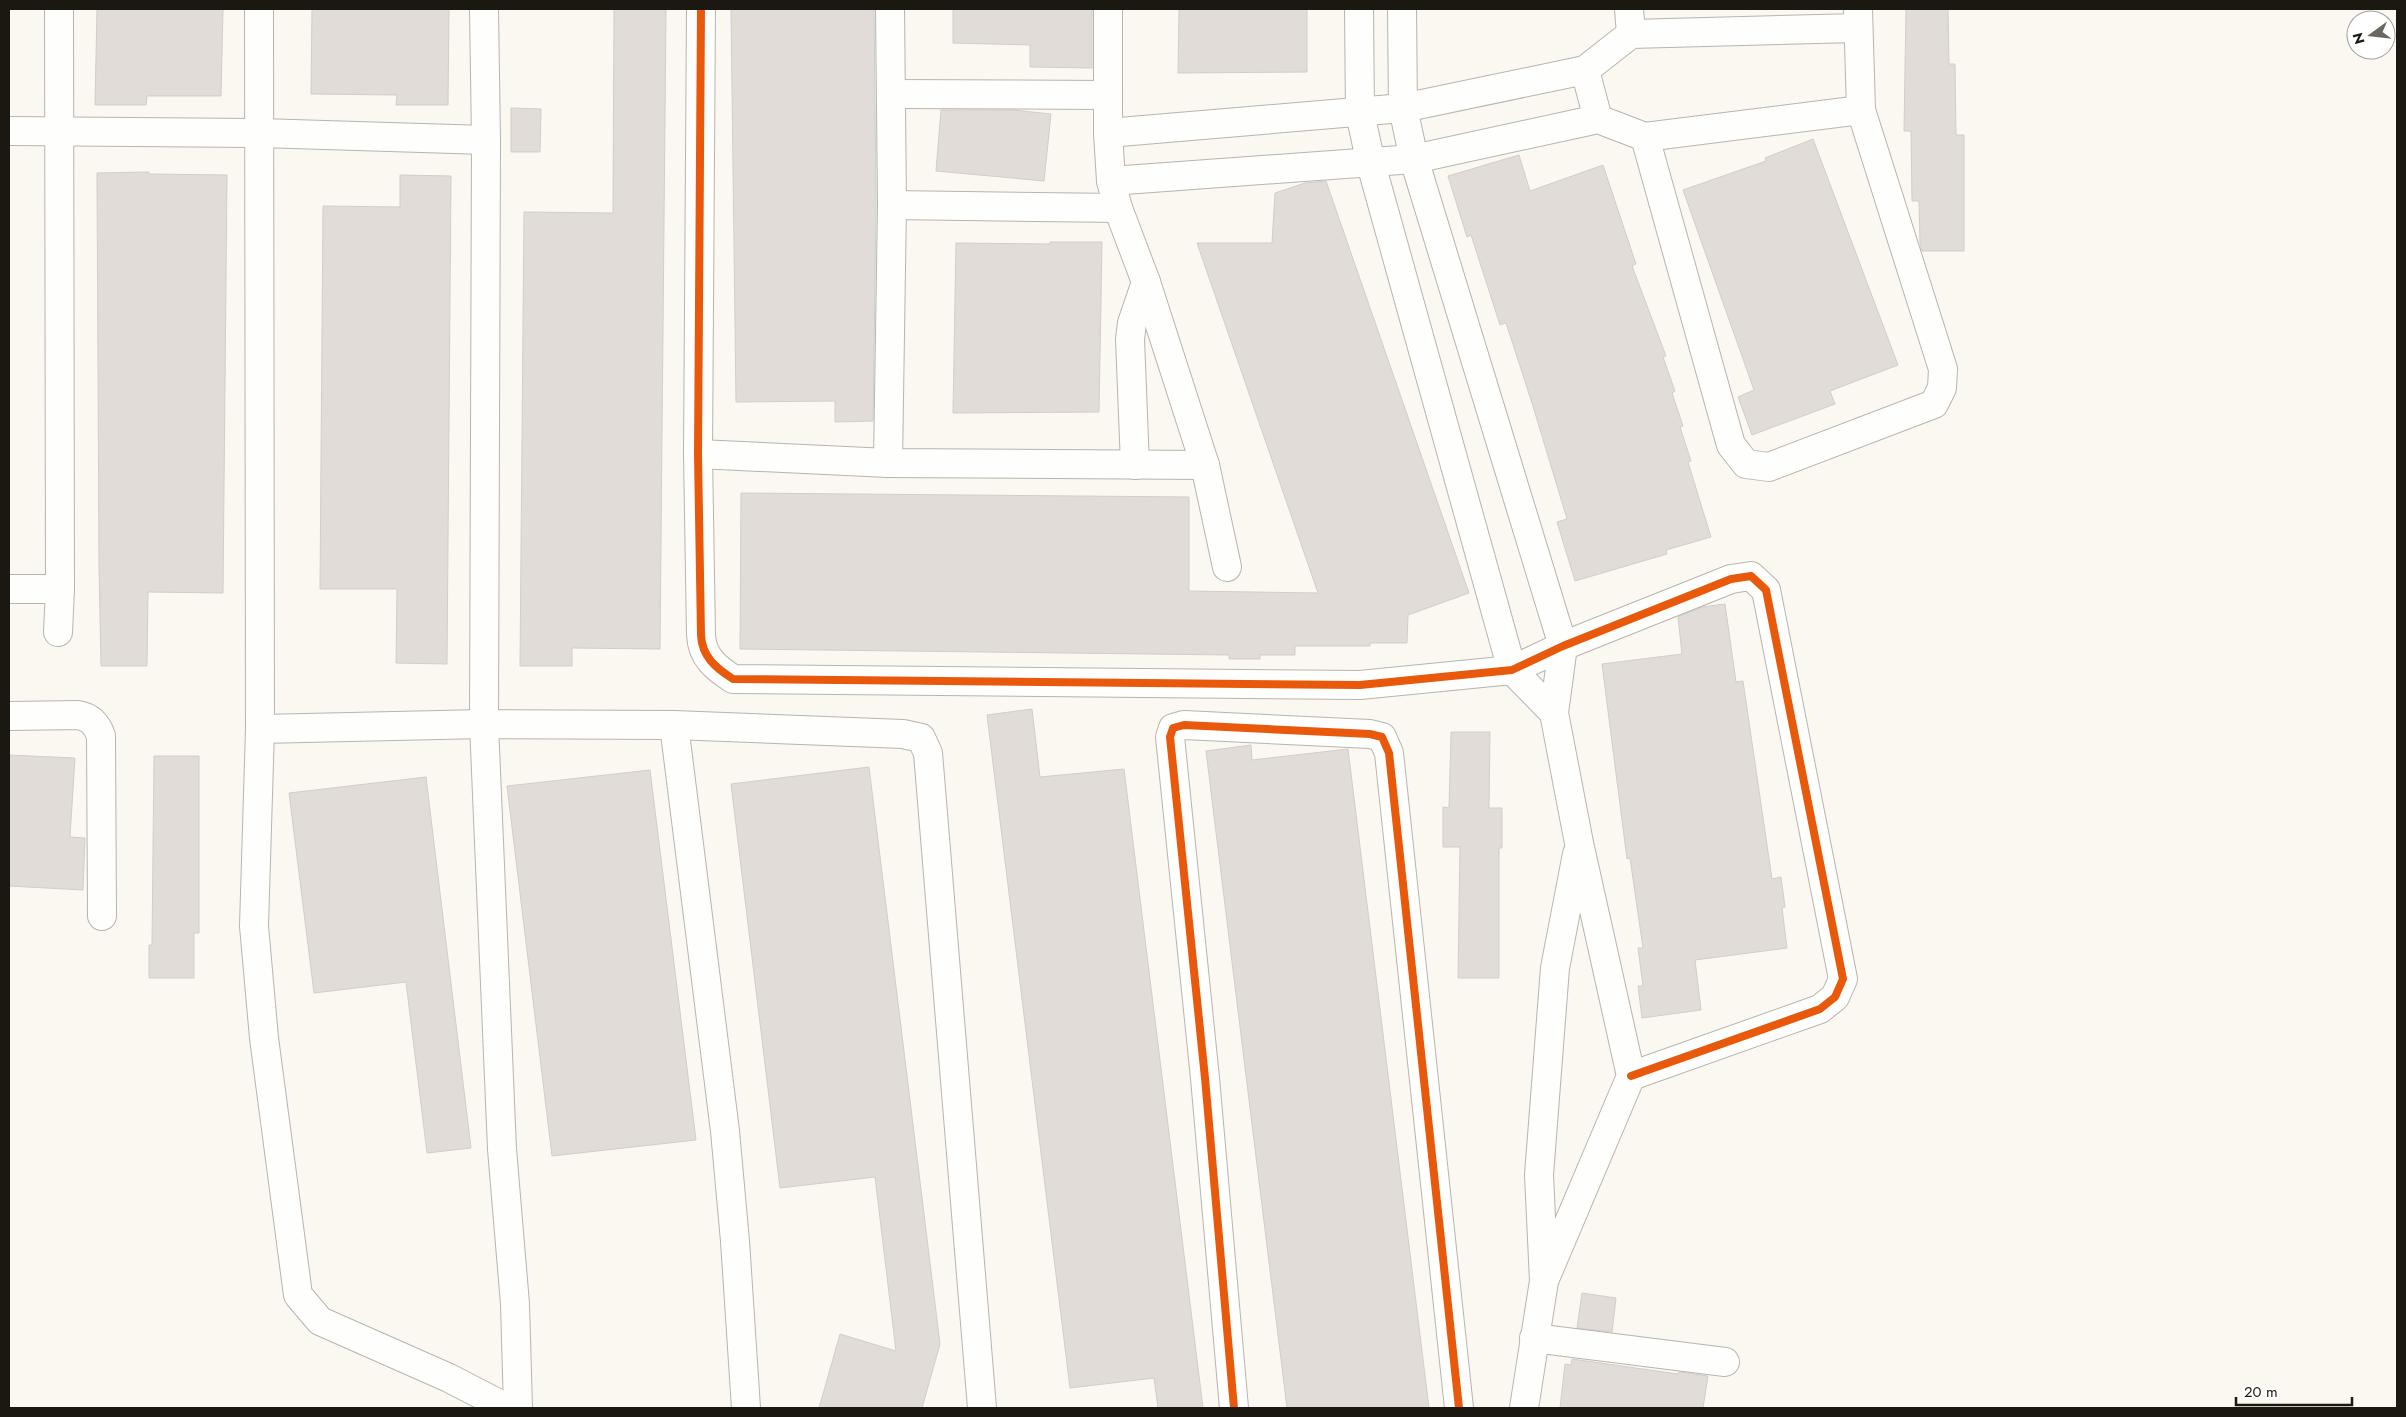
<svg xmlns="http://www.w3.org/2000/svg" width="2406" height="1417" viewBox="0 0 2406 1417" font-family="Jost,sans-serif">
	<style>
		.building { fill: #e2dcd8; stroke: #d3cdc9 }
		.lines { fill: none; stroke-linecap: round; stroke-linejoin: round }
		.minor-casing { stroke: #b8b4ae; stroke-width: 30 }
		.minor { stroke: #fefefd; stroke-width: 28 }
		.cycleway-casing { stroke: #fff; stroke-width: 11 }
		.cycleway { stroke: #e8590c; stroke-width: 8 }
	</style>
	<rect width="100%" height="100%" fill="#fbf7f1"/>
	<!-- building -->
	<g class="building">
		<path d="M97,9h126l-2,87h-74l-1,9h-51z"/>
		<path d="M312,9h137l-1,96h-52l1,-10 -86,-1z"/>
		<path d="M614,9h52l-6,640 -88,-1v18h-52l4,-454 89,1z"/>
		<path d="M731,9h143l2,196 -3,216 -38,1v-21l-99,1z"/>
		<path d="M953,9h139v59l-62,-1v-22l-77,-2z"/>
		<path d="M1179,9h128v63l-129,1z"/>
		<path d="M1906,9h42l1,55h6l1,71h8v116h-42l-2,-8 -1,-42h-7l-1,-70h-7z"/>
		<path d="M511,108l30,1 -1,43h-29z"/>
		<path d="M941,110h72l38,4 -7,67 -108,-10z"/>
		<path d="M1813,139l85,226 -68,26 5,13 -83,31 -14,-38 16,-7 -71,-200 83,-29 -1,-3z"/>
		<path d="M1519,155l11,36 73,-26 33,99 -4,2 34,90 -3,1 12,34 -3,2 11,33 -3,1 11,34 -3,1 23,75 -45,13 1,4 -92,27 -18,-59 10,-3 -35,-116 -26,-80 -6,2 -29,-90 -4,2 -19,-61z"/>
		<path d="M149,172v2l78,1 -4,418 -75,-1 -1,74h-46l-2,-102 -2,-391z"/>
		<path d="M400,175l51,1 -4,488 -51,-1 1,-74h-77l3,-383 77,1z"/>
		<path d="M1326,181l143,412 -61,22 -1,28h-37v3h-75v9h-35v4h-31v-4l-489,-6 1,-156 448,4v94l129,2 -121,-350h75l3,-50 30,-10z"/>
		<path d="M1050,242h52l-3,170 -146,1 3,-170 94,1z"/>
		<path d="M1725,604l11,78 7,-1 29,198 9,-2 4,30 -3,1 5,40 -92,12 6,50 -59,8 -4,-32h5l-5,-38h5l-13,-90 -3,1 -25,-195 80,-10 -4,-37 24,-10z"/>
		<path d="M1032,709l8,68 84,-8 79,639h-45l-4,-30 -84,10 -83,-673z"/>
		<path d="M1451,732h39l-1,76h13v40h-3v130h-41l2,-131h-17v-40l6,1z"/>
		<path d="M1251,745l1,15 96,-11 81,659h-142l-81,-657z"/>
		<path d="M9,755l66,3 -5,79 15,1 -2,52 -74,-4z"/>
		<path d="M154,756h45v177h-5v45h-45v-33h3z"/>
		<path d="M869,767l71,577 -18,64h-103l21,-74 56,17 -21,-174 -95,11 -49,-404z"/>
		<path d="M650,770l46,370 -144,16 -45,-370z"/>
		<path d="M426,777l45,371 -44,5 -21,-171 -92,11 -25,-200z"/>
		<path d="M1582,1293l34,5 -4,34 -35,-4z"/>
		<path d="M1572,1359l106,15 1,-2 29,4 -5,32h-143l5,-44 6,1z"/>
	</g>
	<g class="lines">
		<defs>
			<g id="minor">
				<path d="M259,9l1,720 -6,197 10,112 34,257 22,26 129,57 58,30"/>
				<path d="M484,9l2,131 -2,584 18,425 13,155 3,104"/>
				<path d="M701,9l-3,445 3,181c1,22 15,33 32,44l627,6 152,-15 51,-24 168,-67 20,-3 15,14 77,389 -8,18 -15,12 -189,67"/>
				<path d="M1108,9v124l3,48 7,27 28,74 59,183 22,102"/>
				<path d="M1359,9l1,104 11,51 141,506 42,43"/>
				<path d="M1402,9l1,99 11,51 149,487 -9,67 25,130 52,233 -87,205"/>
				<path d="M1629,9l2,25"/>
				<path d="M1585,70l13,49"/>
				<path d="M891,94l217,1"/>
				<path d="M9,131l251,2 226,7"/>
				<path d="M1108,133l295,-25 182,-38 46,-36 227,-6"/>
				<path d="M1645,137l86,308 15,19 23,3 165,-63 8,-16 1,-19 -82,-259 -3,-101"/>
				<path d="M1111,181l303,-22 184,-40 47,18 216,-27"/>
				<path d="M892,205l226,3"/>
				<path d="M698,454l190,9 317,2"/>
				<path d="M888,463l4,-258 -2,-196"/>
				<path d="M1135,465l-5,-126 2,-16 14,-41"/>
				<path d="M9,589h51"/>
				<path d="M58,632l2,-43 -1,-580"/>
				<path d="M9,716l69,-1c12,2 19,9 23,21l1,180"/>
				<path d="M674,725l51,406 10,110 11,167"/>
				<path d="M260,729l224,-5 190,1 229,9 18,4 7,15 54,655"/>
				<path d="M1534,1338l191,24"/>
				<path d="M1234,1408l-29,-330 -35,-341 3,-9 11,-3 186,9 12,3 7,16 70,655"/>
				<path d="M1524,1408l20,-127 -5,-106 16,-207 22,-114"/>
			</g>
		</defs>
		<!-- minor casing -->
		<use href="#minor" class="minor-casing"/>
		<!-- minor -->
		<use href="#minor" class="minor"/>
		<defs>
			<g id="cycleway">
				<path d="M701,9l-3,445 3,181c1,22 15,33 32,44l627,6 152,-15 51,-24 168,-67 20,-3 15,14 77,389 -8,18 -15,12 -189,67"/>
				<path d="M1234,1408l-29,-330 -35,-341 3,-9 11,-3 186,9 12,3 7,16 70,655"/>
			</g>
		</defs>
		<!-- cycleway casing -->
		<use href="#cycleway" class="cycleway-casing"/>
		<!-- cycleway -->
		<use href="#cycleway" class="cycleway"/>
	</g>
	<!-- border -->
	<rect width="2406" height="1417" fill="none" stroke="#1b1711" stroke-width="20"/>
	<!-- north arrow -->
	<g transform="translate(2371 35) rotate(255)"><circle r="24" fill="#ffffff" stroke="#a4a2a0"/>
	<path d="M0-4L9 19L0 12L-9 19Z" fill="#69655f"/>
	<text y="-8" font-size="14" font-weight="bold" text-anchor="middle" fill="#1b1711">N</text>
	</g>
	<!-- scale -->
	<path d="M2236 1397v8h116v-8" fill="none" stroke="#1b1711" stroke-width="2.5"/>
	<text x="2244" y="1397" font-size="15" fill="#1b1711" stroke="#ffffff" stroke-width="4" paint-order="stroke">20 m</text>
</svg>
